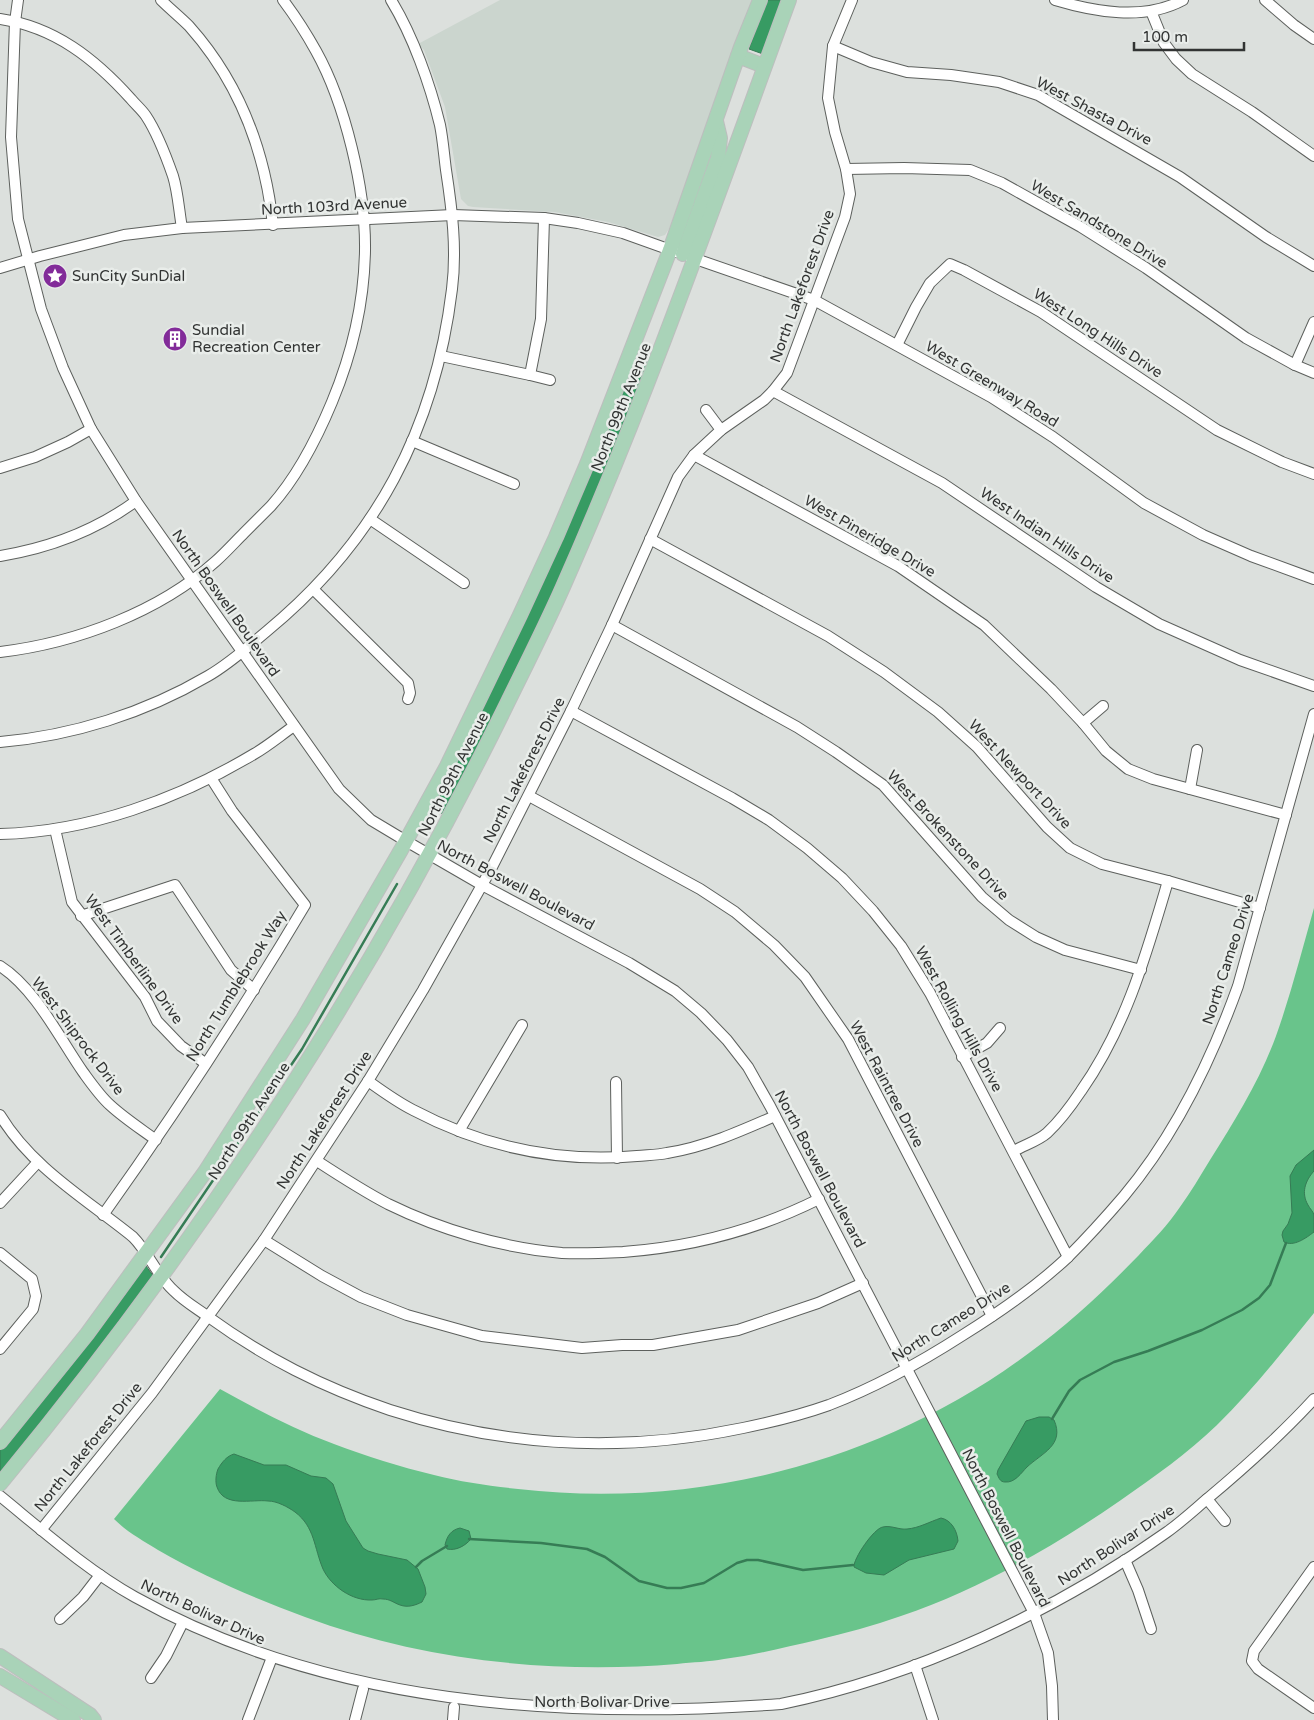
<svg xmlns="http://www.w3.org/2000/svg" width="1314" height="1720" viewBox="0 0 1314 1720" font-family="'Varela Round',sans-serif">
	<style>
		.built { fill: #cbd5ce }
		.green { fill: #69c48b }
		.water { fill: #379b63; stroke: #367c55 }
		.lines { fill: none; stroke-linecap: round; stroke-linejoin: round }
		.stream { stroke: #367c55; stroke-width: 2.5 }
		.minor-casing { stroke: #5d605d; stroke-width: 12 }
		.major-casing { stroke: #bdbebe; stroke-width: 16 }
		.minor { stroke: #fff; stroke-width: 10 }
		.major { stroke: #a9d3b8; stroke-width: 14 }
		.labels { text-anchor: middle; dominant-baseline: central; stroke-width: 5; stroke-linejoin: round; paint-order: stroke }
		.street-label { font-size: 15px; fill: #323433; stroke: #e9edea }
		.poi-label { font-size: 15px; fill: #323433; stroke: #e9edea; text-anchor: start }
	</style>
	<rect width="100%" height="100%" fill="#dce0dd"/>
	<!-- built -->
	<path class="built" d="M500,0h253l-84,229 -4,6 -7,2 -50,-15 -53,-10 -82,-5 -5,-1 -7,-7 -16,-92 -21,-57 -6,-6z"/>
	<!-- green -->
	<path class="green" d="M1314,908v405c-31,38 -62,78 -97,112 -29,28 -63,52 -96,75 -68,47 -141,89 -220,116 -28,10 -56,17 -84,24 -31,7 -62,15 -93,19 -15,3 -31,3 -47,5 -125,10 -254,-3 -372,-47 -51,-19 -100,-40 -147,-67 -16,-10 -31,-18 -44,-31l106,-130c36,20 74,40 114,55 32,12 66,23 100,31 27,7 56,11 84,14 180,21 365,-27 511,-136 40,-29 75,-62 110,-98 14,-15 29,-30 41,-48 11,-15 20,-31 30,-47 25,-40 50,-80 66,-124 15,-42 26,-86 38,-128z"/>
	<!-- water -->
	<g class="water">
		<path d="M766,0h17l-20,54 -14,-5z"/>
		<path d="M634,357l15,6 -86,214 -118,238 -11,-6 20,-41z"/>
		<path d="M1314,1150v21c-9,10 -13,22 -6,34 2,4 5,6 6,10 0,6 0,12 0,17 -8,6 -20,15 -30,10l-2,-7 1,-4 5,-7 4,-11 -2,-37 6,-11z"/>
		<path d="M143,1266h3l8,11v3l-154,196v-26z"/>
		<path d="M1039,1417h10l5,3c11,25 -12,33 -27,47 -6,6 -12,16 -22,15 -5,0 -6,-4 -8,-8l1,-4 28,-49z"/>
		<path d="M234,1454l30,11h22l25,11 15,2 7,6 13,37 17,27 5,3 10,3 29,6 11,9 7,18 1,7 -4,8c-6,3 -14,6 -22,3 -6,-2 -10,-6 -17,-6 -4,-1 -7,1 -11,1 -20,1 -41,-14 -49,-31 -9,-21 -8,-42 -28,-57 -7,-5 -18,-11 -27,-11 -16,-2 -44,7 -51,-14 -2,-5 -1,-13 1,-18 4,-7 9,-13 16,-15z"/>
		<path d="M941,1518c10,2 16,12 17,23l-4,8 -45,11 -25,15 -18,-2 -12,-6c-1,-8 20,-39 29,-40 8,-2 16,3 24,2 12,-1 22,-7 34,-11z"/>
		<path d="M460,1528l9,3 2,8c-6,7 -15,12 -24,10l-2,-4c2,-9 6,-15 15,-17z"/>
	</g>
	<g class="lines">
		<!-- stream -->
		<g class="stream">
			<path d="M161,1257l141,-208 95,-165"/>
			<path d="M1052,1419l17,-28 11,-11 34,-18 34,-11 54,-21 40,-20 17,-12 11,-13 16,-42"/>
			<path d="M469,1539l72,4 46,6 18,8 34,24 28,7h14l23,-5 33,-20 10,-3h11l45,10 50,-5"/>
			<path d="M416,1567l6,-6 25,-15"/>
		</g>
		<defs>
			<g id="minor">
				<path d="M18,0l-3,22 -4,115 7,82 23,90 22,59 28,61 45,72 203,288 32,31 35,21 76,44 147,78 46,28 26,22 26,27 21,27 22,39 264,507 14,40 4,33 1,34"/>
				<path d="M161,0c9,9 19,17 28,26 50,56 76,125 84,199"/>
				<path d="M1055,0c40,12 89,21 128,0"/>
				<path d="M1265,0l29,25 20,14"/>
				<path d="M1151,11l13,32 12,16 16,15 60,38 62,44"/>
				<path d="M0,19c55,8 95,40 131,80 5,6 11,11 15,17 12,18 20,40 27,60 5,16 6,35 9,52"/>
				<path d="M833,46l38,16 36,10 44,3 48,7 39,13 142,82 86,60 48,29"/>
				<path d="M846,169l58,-1 66,2 32,13 79,44 65,41 100,70 49,27 19,8"/>
				<path d="M690,257l124,43 177,97 62,40 91,66 59,32 48,21 63,23"/>
				<path d="M0,268l40,-12 84,-21 58,-7 271,-13 91,3 34,5 45,10 53,19"/>
				<path d="M897,345l19,-38 14,-24 20,-19 14,6 77,42 176,118 65,32 32,12"/>
				<path d="M441,356l89,19 11,-56 3,-101"/>
				<path d="M1295,365l19,-43"/>
				<path d="M530,375l20,5"/>
				<path d="M773,391l169,92 154,104 63,37 81,36 74,26"/>
				<path d="M706,410l15,20"/>
				<path d="M412,441l102,43"/>
				<path d="M694,455l204,111 86,59 67,64 32,34 23,28 22,18 25,10 133,36"/>
				<path d="M0,468l35,-11 33,-15 23,-13"/>
				<path d="M370,519l94,64"/>
				<path d="M650,539l178,97 56,36 54,40 39,35 70,80 23,21 32,16 66,17 92,27"/>
				<path d="M0,556c49,-8 95,-25 136,-55"/>
				<path d="M314,590l94,93 2,10 -2,6"/>
				<path d="M612,625l185,102 39,25 47,33 99,112 27,23 27,17 29,13 76,20"/>
				<path d="M0,652c76,-9 159,-40 216,-91 10,-9 18,-18 28,-28 9,-9 18,-18 27,-27 27,-30 46,-68 61,-104 20,-48 32,-99 33,-151 1,-61 -20,-148 -49,-200 -10,-18 -21,-35 -33,-51"/>
				<path d="M571,711l161,87 37,22 38,28 35,30 31,33 28,35 29,47 138,264"/>
				<path d="M1083,723l20,-17"/>
				<path d="M0,742c72,-6 145,-29 208,-66 21,-12 40,-29 59,-45 109,-90 168,-202 185,-342 5,-40 0,-80 -6,-119 -2,-15 -3,-30 -6,-45 -10,-41 -27,-89 -49,-125"/>
				<path d="M1190,789l7,-39"/>
				<path d="M529,796l171,93 35,23 39,33 31,32 43,62 144,277"/>
				<path d="M55,829l17,73 73,95 12,24 24,25 24,17"/>
				<path d="M0,834c88,-2 179,-35 254,-80 14,-8 27,-19 40,-28"/>
				<path d="M81,916l94,-31 56,85 23,20"/>
				<path d="M0,966c35,22 60,73 83,106 8,11 17,24 27,33 14,13 31,24 46,35"/>
				<path d="M962,1057l25,-14 13,-15"/>
				<path d="M368,1081c14,10 29,21 45,29 70,37 145,53 224,46 10,-1 21,-1 30,-3 38,-6 74,-22 108,-37"/>
				<path d="M616,1082l1,76"/>
				<path d="M0,1115c32,53 86,84 133,122 16,16 24,39 41,54 10,10 22,17 33,25 58,42 115,71 183,94 115,37 234,43 353,18 29,-6 58,-13 86,-23 47,-18 92,-43 134,-70 37,-23 73,-48 105,-78 19,-19 38,-40 56,-61 51,-61 87,-135 114,-210l76,-272"/>
				<path d="M459,1131l63,-106"/>
				<path d="M1014,1151c10,-6 24,-10 33,-18 13,-12 24,-27 34,-42 45,-64 65,-136 87,-210"/>
				<path d="M317,1161c23,15 46,30 71,43 53,26 115,44 174,49 21,1 41,0 61,-1 69,-5 134,-22 196,-53"/>
				<path d="M0,1203l38,-41"/>
				<path d="M103,1215c72,-101 139,-204 202,-310l-73,-94 -21,-33"/>
				<path d="M264,1240l58,36 39,21 46,18 75,21 100,12 40,-3h31l85,-15 80,-27 45,-20"/>
				<path d="M0,1253l32,26 4,17 -3,13 -33,40"/>
				<path d="M0,1496c43,35 87,74 135,101 194,108 427,123 646,107 134,-27 275,-93 386,-172 14,-10 27,-22 40,-33 37,-31 74,-64 107,-100"/>
				<path d="M1207,1499l18,22"/>
				<path d="M41,1530l111,-137 112,-153 104,-159 55,-91 68,-121 80,-158 41,-86 66,-148 16,-22 27,-25 43,-30 9,-9 14,-18 58,-156 5,-23 -4,-25 -11,-37 -7,-34 5,-52 19,-46"/>
				<path d="M1125,1560l13,30 13,39"/>
				<path d="M1314,1567l-60,84 -2,10 6,8 56,39"/>
				<path d="M60,1619l23,-22 17,-22"/>
				<path d="M915,1665l18,55"/>
				<path d="M151,1678l15,-22 17,-34"/>
				<path d="M248,1720l23,-60"/>
				<path d="M355,1720l8,-31"/>
				<path d="M453,1720l1,-13"/>
			</g>
			<g id="major">
				<path d="M738,56l26,10"/>
				<path d="M683,254l35,-96 2,-20 -4,-17"/>
				<path d="M0,1442l87,-108 118,-162 98,-153 98,-169 46,-84 73,-151 36,-78 31,-73 83,-214 71,-203 19,-47"/>
				<path d="M0,1484c197,-238 368,-497 504,-774 20,-41 41,-82 59,-123 85,-192 154,-390 226,-587"/>
				<path d="M0,1656l90,59 4,5"/>
				<path d="M0,1676l73,44"/>
			</g>
		</defs>
		<!-- minor casing -->
		<use href="#minor" class="minor-casing"/>
		<!-- major casing -->
		<use href="#major" class="major-casing"/>
		<!-- minor -->
		<use href="#minor" class="minor"/>
		<!-- major -->
		<use href="#major" class="major"/>
	</g>
	<!-- icons -->
	<defs>
		<symbol id="sight-disc" viewBox="-11 -11 22 22"><circle r="9.5" fill="#822b99" stroke="#e9edea"/><path d="M0-6L1.8-2.2L6-1.7L2.9 1.2L3.7 5.4L0 3.3L-3.7 5.4L-2.9 1.2L-6-1.7L-1.8-2.2Z" fill="#fff"/></symbol>
		<symbol id="building-disc" viewBox="-11 -11 22 22"><circle r="9.5" fill="#822b99" stroke="#e9edea"/><path d="M-4-6H4V6H1V3H-1V6H-4ZM-2.5-4.3h1.7v1.8h-1.7ZM.8-4.3h1.7v1.8H.8ZM-2.5-1h1.7V.8h-1.7ZM.8-1h1.7V.8H.8Z" fill="#fff"/></symbol>
	</defs>
	<g fill-rule="evenodd">
		<use href="#sight-disc" x="41" y="262" width="28" height="28"/>
		<use href="#building-disc" x="161" y="325" width="28" height="28"/>
	</g>
	<g class="labels">
		<!-- street labels -->
		<g class="street-label">
			<text transform="translate(1094 111) rotate(28)">West Shasta Drive</text>
			<text transform="translate(334 206) rotate(-3)">North 103rd Avenue</text>
			<text transform="translate(1099 224) rotate(31)">West Sandstone Drive</text>
			<text transform="translate(802 286) rotate(-70)">North Lakeforest Drive</text>
			<text transform="translate(1098 333) rotate(33)">West Long Hills Drive</text>
			<text transform="translate(992 384) rotate(31)">West Greenway Road</text>
			<text transform="translate(621 407) rotate(-68)">North 99th Avenue</text>
			<text transform="translate(1047 535) rotate(34)">West Indian Hills Drive</text>
			<text transform="translate(870 536) rotate(30)">West Pineridge Drive</text>
			<text transform="translate(226 603) rotate(55)">North Boswell Boulevard</text>
			<text transform="translate(524 770) rotate(-63)">North Lakeforest Drive</text>
			<text transform="translate(453 774) rotate(-63)">North 99th Avenue</text>
			<text transform="translate(1020 774) rotate(47)">West Newport Drive</text>
			<text transform="translate(948 835) rotate(47)">West Brokenstone Drive</text>
			<text transform="translate(516 885) rotate(28)">North Boswell Boulevard</text>
			<text transform="translate(134 959) rotate(54)">West Timberline Drive</text>
			<text transform="translate(1228 959) rotate(-72)">North Cameo Drive</text>
			<text transform="translate(236 986) rotate(-58)">North Tumblebrook Way</text>
			<text transform="translate(959 1019) rotate(61)">West Rolling Hills Drive</text>
			<text transform="translate(78 1036) rotate(53)">West Shiprock Drive</text>
			<text transform="translate(887 1084) rotate(62)">West Raintree Drive</text>
			<text transform="translate(324 1120) rotate(-57)">North Lakeforest Drive</text>
			<text transform="translate(249 1121) rotate(-57)">North 99th Avenue</text>
			<text transform="translate(820 1169) rotate(62)">North Boswell Boulevard</text>
			<text transform="translate(951 1322) rotate(-32)">North Cameo Drive</text>
			<text transform="translate(88 1447) rotate(-51)">North Lakeforest Drive</text>
			<text transform="translate(1006 1528) rotate(63)">North Boswell Boulevard</text>
			<text transform="translate(1116 1545) rotate(-33)">North Bolivar Drive</text>
			<text transform="translate(203 1612) rotate(25)">North Bolivar Drive</text>
			<text x="602" y="1702">North Bolivar Drive</text>
		</g>
		<!-- poi labels -->
		<g class="poi-label">
			<text x="72" y="276">SunCity SunDial</text>
			<text x="192" y="330">Sundial<tspan x="192" dy="17">Recreation Center</tspan></text>
		</g>
	</g>
	<!-- scale -->
	<path d="M1134 42v8h110v-8" fill="none" stroke="#323433" stroke-width="2.5"/>
	<text x="1142" y="42" font-size="15" fill="#323433" stroke="#e9edea" stroke-width="4" paint-order="stroke">100 m</text>
</svg>
